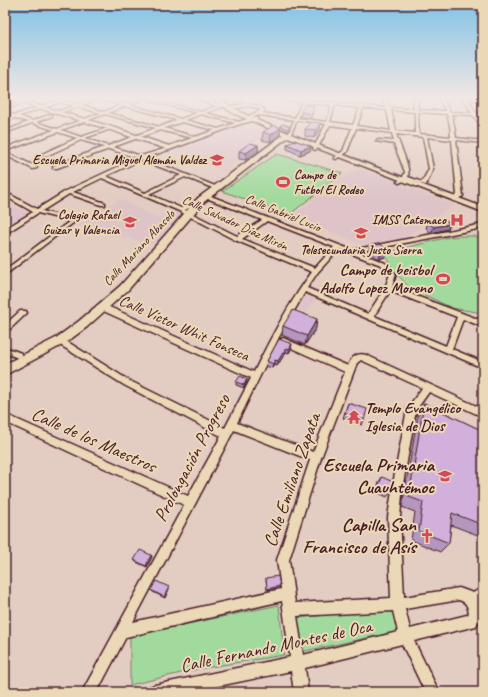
<svg xmlns="http://www.w3.org/2000/svg" width="488" height="697" viewBox="0 0 488 697" font-family="Caveat,sans-serif">
	<style>
		.built { fill: #dec4c9 }
		.green { fill: #a2da9e; stroke: #767c64 }
		.lines { fill: none; stroke-linecap: round; stroke-linejoin: round }
		.street-casing { stroke: #4a1f2b; stroke-width: 3 }
		.secondary-casing { stroke: #4a1f2b; stroke-width: 3 }
		.street { fill: #ebd8b6; fill-rule: evenodd }
		.secondary { fill: #ebd8b6; fill-rule: evenodd }
		.wall { fill: #b497bd; stroke: #4a1f2b }
		.shaded-wall { fill: #927b9a; stroke: #4a1f2b }
		.building { fill: #d1b0dc; stroke: #4a1f2b }
		.labels { text-anchor: middle; dominant-baseline: central; stroke-width: 4; stroke-linejoin: round; paint-order: stroke }
		.far-poi-label { font-size: 13px; font-weight: bold; fill: #4a1f2b; stroke: #ebd8b6; text-anchor: end }
		.far-street-label { font-size: 13px; fill: #4a1f2b; stroke: #ebd8b6 }
		.poi-label { font-size: 16px; font-weight: bold; fill: #4a1f2b; stroke: #ebd8b6; text-anchor: end }
		.street-label { font-size: 16px; fill: #4a1f2b; stroke: #ebd8b6 }
		.near-street-label { font-size: 19px; fill: #4a1f2b; stroke: #ebd8b6 }
		.near-poi-label { font-size: 19px; font-weight: bold; fill: #4a1f2b; stroke: #ebd8b6; text-anchor: end }
	</style>
	<rect width="100%" height="100%" fill="#e3ccc1"/>
	<filter id="ink" filterUnits="userSpaceOnUse"><feTurbulence type="fractalNoise" baseFrequency=".025" numOctaves="2"/><feDisplacementMap in="SourceGraphic" scale="8" xChannelSelector="R" yChannelSelector="G"/><feConvolveMatrix kernelMatrix="1 2 1 2 8 2 1 2 1" color-interpolation-filters="sRGB"/></filter>
	<g filter="url(#ink)">
		<!-- built -->
		<g class="built">
			<path d="M239,124l29,11 -12,6 -31,30 -55,-21 32,-7 -7,-3z"/>
			<path d="M359,169l39,15 56,21 -50,33 -37,8 -75,-29 43,-36z"/>
			<path d="M120,199l38,19 17,-8 11,5 -30,30 -81,-20z"/>
			<path d="M5,205l25,7 -25,17z"/>
			<path d="M308,294l9,3 -11,15 -10,-4z"/>
		</g>
		<!-- green -->
		<g class="green">
			<path d="M277,154l65,19 -53,42 -67,-24z"/>
			<path d="M464,236h11l8,5v72l-31,-5 -42,-20 -16,-17 -10,-18 65,-16z"/>
			<path d="M279,605l5,50 -86,14 -68,16v-49z"/>
			<path d="M394,608l6,23 -100,21 -3,-34z"/>
		</g>
		<g class="lines">
			<defs>
				<g id="street">
					<path d="M30,99h6l-31,10v-2z"/>
					<path d="M53,99h10l1,2 14,3 15,-5h5l-16,6 22,7 17,-7 -20,-6c8,0 15,4 23,5 6,0 12,-5 19,-5l-14,6 52,14 16,-6 -51,-14h6l49,13 16,-6 -20,-7h5l20,6v2l-17,6 34,9v2l-38,-10 -16,6 33,9v2l-36,-9 -18,6 32,9v2l-36,-9 -47,17 28,9 30,-9v2l-26,9 75,30 -5,1 -30,-12 -36,17 32,14 18,-9h4v2l-18,9 52,26 25,-16 -58,-23v-2h4l144,55 131,-26v4l-125,24 27,11 11,11 -4,13 91,34v6l-20,-8 -11,30 31,13v6l-178,-76 -26,45 -42,86 76,29 32,-80 -65,-29 -1,-2 4,-3 65,28c3,-8 8,-14 18,-11l117,54v8l-54,-25 -13,18 -13,74 -3,33 4,80 55,-9 14,5 10,-6v14l-3,3 2,11 -6,11 -62,15 25,51h-14l-23,-48 -97,24 3,24h-14l-3,-21 -102,21h-41l2,-5 5,-2 135,-28 -8,-56 -156,36 -29,55h-15l102,-187 -179,-83v-8l183,82 33,-60 -97,-51 -67,-42 -1,-2 4,-3 3,1 67,42 95,47 26,-50 -152,-69 -1,-2 1,-2h6l149,67c17,-35 35,-69 58,-100l-77,-32 -56,-29 -77,-33 -29,14 32,11v2h-4l-32,-11 -27,17 35,9 -72,55v-5l65,-49 -32,-8 -33,21v-5l28,-17 -28,-16v-4l32,17 29,-18 71,-33 -28,-9 -52,19h-4v-2l51,-19 -23,-7 -35,16h-4v-2l35,-16 -19,-6 -53,19v-3l49,-18 -22,-7 -27,10v-2l23,-9 -13,-4 -10,3v-2l7,-3 -7,-2v-2l10,3 42,-14zM61,102l13,4 -18,6v2l22,-7 23,6 -44,16 -21,-7 16,-6v-2l-20,7 -13,-5zM125,106l52,14 -17,7 -52,-14zM105,114l51,14 -48,18 -23,-8 26,-9v-2l-30,10 -20,-7zM141,160l40,15 -36,18 -39,-17zM267,221l67,26 -19,21 -73,-29zM339,249l42,16 9,9 -5,14 -17,26 -61,-26 11,-16zM390,291l67,26 -11,29 -72,-30zM361,360l61,28 -15,21 -14,75 -5,33 3,81 -96,5 -6,-43 32,-102 36,-95zM234,430l76,30 -33,100 4,29 -148,33zM459,600c8,3 8,5 10,13l-2,2 -57,14 -5,-20zM393,611l5,21 -95,23 -6,-39z"/>
					<path d="M228,99c7,0 13,4 20,5 6,1 11,1 16,5v3l-2,1 33,5 7,-16 -24,-3 25,1 4,-1 -1,1 26,3 3,-4 2,1 -1,3 50,5 -4,-9h4l4,9 24,1 -1,-10h4l1,11 28,1 -7,-12h4l7,13 22,1 -8,-13 -3,-1h22v2l-15,-1 8,13 7,1v2h-6l6,9v4l-10,-14 -22,-1 3,11 2,13 27,3v2l-27,-3 7,56 -9,5 -3,-2 6,-4 -5,-55 -25,-3 6,32 -7,16 -20,-5 -7,3 -2,-1 6,-5 2,-5 -11,-28 -18,-3 2,-1 16,1 -2,-8 -36,-5 -9,24 -11,7 -2,-1 9,-7 9,-23 -22,-3 -13,24 -2,1 -2,-1 13,-25 -29,-4 -6,14 -3,1 6,-15 -35,-5 -10,3v-2l11,-5v-2l-10,-3 -22,3v-2l15,-3zM305,103l27,2 -5,17 -29,-4zM335,105l25,3 -7,17 -23,-3zM363,108l24,2 4,21 -34,-5zM391,110l24,2v21l-19,-2zM418,112l29,2 3,11 1,12 -32,-3zM396,134l27,3 6,32 -7,13 -14,-5c3,-10 -9,-32 -12,-43z"/>
					<path d="M5,152l32,15v1l-4,1 -28,-14z"/>
					<path d="M20,311h6l1,2 -19,18 -3,1v-7z"/>
					<path d="M5,347l16,6 1,2 -1,2 -3,1 -13,-5z"/>
				</g>
				<path id="secondary" d="M8,99h9l95,28 57,19 78,-27 -14,-6 -21,-14c16,0 29,18 45,19v2c73,31 150,59 226,87v5l-195,-75 -84,65 -76,88 -41,37 -23,17 -59,31v-11l51,-26 23,-17 41,-35 78,-88 85,-63 -31,-14 -12,3 -71,26 -61,-21z"/>
			</defs>
			<!-- street casing -->
			<use href="#street" class="street-casing"/>
			<!-- secondary casing -->
			<use href="#secondary" class="secondary-casing"/>
			<!-- street -->
			<use href="#street" class="street"/>
			<!-- secondary -->
			<use href="#secondary" class="secondary"/>
		</g>
		<!-- wall -->
		<g class="wall">
			<path d="M314,106l-3,12 -10,-1v-5z"/>
			<path d="M280,126l9,3 -1,2 -8,-3v7l-10,7 -8,-2 1,-8 17,-4z"/>
			<path d="M305,129l15,1 -6,8 -9,-2z"/>
			<path d="M287,144l24,2 -1,5 -10,4 -13,-6z"/>
			<path d="M258,145v7l-12,8 -7,-1v-8z"/>
			<path d="M428,223l22,1 -2,5 -17,4 -5,-5z"/>
			<path d="M381,244l4,13 -6,2 -11,-7 2,-6z"/>
			<path d="M283,326l33,2 -11,17 -23,-10z"/>
			<path d="M279,339l12,10 -2,4 -3,-1 -9,14 -2,-1 -3,3 -6,-2 1,-5z"/>
			<path d="M236,382h11l-3,6 -8,-3z"/>
			<path d="M348,403l16,17 -2,5 -19,-7z"/>
			<path d="M424,403l59,28v106l-32,-12 -2,18 -9,9 -29,-12 4,-28 -13,-5 16,-93z"/>
			<path d="M382,477l8,15 -3,5 -11,-5 3,-10z"/>
			<path d="M151,555l1,2 -5,10 -11,-5 -2,-2z"/>
			<path d="M266,578l14,8 -1,2 -12,2z"/>
			<path d="M169,587v2l-4,9 -12,-6 -2,-2z"/>
		</g>
		<!-- shaded-wall -->
		<g class="shaded-wall">
			<path d="M321,123l-1,7 -6,8 1,-8z"/>
			<path d="M280,128v7l-10,7 1,-7z"/>
			<path d="M258,145v7l-12,8v-7z"/>
			<path d="M311,146l-1,5 -10,4 1,-5z"/>
			<path d="M450,224l-2,5 -17,4 3,-6z"/>
			<path d="M387,251l-2,6 -6,2 2,-6z"/>
			<path d="M317,319l-1,9 -11,17 2,-9z"/>
			<path d="M292,344l-1,5 -2,4v-4z"/>
			<path d="M286,348v4l-9,14 1,-5z"/>
			<path d="M275,360v5l-3,3 1,-4z"/>
			<path d="M247,379v3l-3,6v-3z"/>
			<path d="M151,555l1,2 -5,10 -1,-1z"/>
			<path d="M169,587v2l-4,9 -1,-1z"/>
		</g>
		<!-- building -->
		<g class="building">
			<path d="M304,105l10,1 -2,8 -11,-2z"/>
			<path d="M312,122l9,1 -6,7 -10,-1z"/>
			<path d="M283,124l6,2 -1,3 -8,-3z"/>
			<path d="M274,125l6,3 -9,7 -8,-3z"/>
			<path d="M297,141l14,5 -10,4 -14,-6z"/>
			<path d="M250,143l8,2 -12,8 -7,-2z"/>
			<path d="M444,219l6,5 -16,3 -6,-4z"/>
			<path d="M381,244l6,7 -6,2 -11,-7z"/>
			<path d="M293,310l24,9 -10,17 -24,-10z"/>
			<path d="M279,339l13,5 -3,5 -3,-1 -8,13 -3,-1 -2,4 -6,-3z"/>
			<path d="M240,376l7,3 -3,6 -8,-3z"/>
			<path d="M348,403l19,6 -3,11 -19,-7z"/>
			<path d="M424,403l59,28v94l-31,-12 -3,30 -30,-12 4,-29 -14,-5z"/>
			<path d="M382,477l11,5 -3,10 -12,-5z"/>
			<path d="M140,550l11,5 -5,11 -12,-6z"/>
			<path d="M278,576l2,10 -13,3 -1,-11z"/>
			<path d="M156,581l13,6 -5,10 -13,-7z"/>
		</g>
	</g>
	<!-- sky -->
	<linearGradient id="sky" x2="0" y2="1"><stop stop-color="#81c2e7"/><stop offset="0.5" stop-color="#f2e8e3"/><stop offset="1" stop-color="#f2e8e3" stop-opacity="0"/></linearGradient>
	<rect width="488" height="197" fill="url(#sky)"/>
	<!-- icons -->
	<defs>
		<symbol id="school-bare" viewBox="-9 -9 18 18"><path d="M0-5L7-2L0 1L-7-2ZM-4 1L0 2.5L4 1V4Q0 6-4 4Z" fill="#d1495b" stroke="#ebd8b6" stroke-width="2.5" paint-order="stroke"/></symbol>
		<symbol id="stadium-bare" viewBox="-9 -9 18 18"><path d="M0-5a6.5 5 0 1 0 0 10a6.5 5 0 1 0 0-10ZM-3.5-1.8h7v3.6h-7Z" fill="#d1495b" stroke="#ebd8b6" stroke-width="2.5" paint-order="stroke"/></symbol>
		<symbol id="hospital-bare" viewBox="-9 -9 18 18"><path d="M-5-5h3v3.5h4V-5h3V5h-3V1.5h-4V5h-3Z" fill="#d1495b" stroke="#ebd8b6" stroke-width="2.5" paint-order="stroke"/></symbol>
		<symbol id="temple-bare" viewBox="-9 -9 18 18"><path d="M0-6L5-2H3V0L6.5 2.5H4V6H1.5V3h-3V6H-4V2.5H-6.5L-3 0V-2H-5Z" fill="#d1495b" stroke="#ebd8b6" stroke-width="2.5" paint-order="stroke"/></symbol>
		<symbol id="church-bare" viewBox="-9 -9 18 18"><path d="M-1.2-6h2.4v3.5h3.3v2.4h-3.3V6h-2.4V-.1h-3.3v-2.4h3.3Z" fill="#d1495b" stroke="#ebd8b6" stroke-width="2.5" paint-order="stroke"/></symbol>
	</defs>
	<g fill-rule="evenodd">
		<use href="#school-bare" x="207" y="150" width="20" height="20"/>
		<use href="#stadium-bare" x="273" y="172" width="20" height="20"/>
		<use href="#hospital-bare" x="447" y="210" width="20" height="20"/>
		<use href="#school-bare" x="120" y="212" width="20" height="20"/>
		<use href="#school-bare" x="351" y="223" width="20" height="20"/>
		<use href="#stadium-bare" x="433" y="269" width="20" height="20"/>
		<use href="#temple-bare" x="344" y="407" width="20" height="20"/>
		<use href="#school-bare" x="435" y="466" width="20" height="20"/>
		<use href="#church-bare" x="417" y="526" width="20" height="20"/>
	</g>
	<g class="labels">
		<!-- far-poi labels -->
		<g class="far-poi-label">
			<text x="206" y="160">Escuela Primaria Miguel Alemán Valdez</text>
			<text x="294" y="175" text-anchor="start">Campo de<tspan x="294" dy="15">Futbol El Rodeo</tspan></text>
			<text x="119" y="215">Colegio Rafael<tspan x="119" dy="15">Guizar y Valencia</tspan></text>
			<text x="446" y="220">IMSS Catemaco</text>
			<text x="361" y="250" text-anchor="middle">Telesecundaria Justo Sierra</text>
		</g>
		<!-- far-street labels -->
		<g class="far-street-label">
			<text transform="translate(283 213) rotate(22)">Calle Gabriel Lucio</text>
			<text transform="translate(235 223) rotate(25)">Calle Salvador Díaz Mirón</text>
			<text transform="translate(139 248) rotate(-47)">Calle Mariano Abasolo</text>
		</g>
		<!-- poi labels -->
		<g class="poi-label">
			<text x="432" y="270">Campo de beisbol<tspan x="432" dy="18">Adolfo Lopez Moreno</tspan></text>
			<text x="365" y="408" text-anchor="start">Templo Evangélico<tspan x="365" dy="18">Iglesia de Dios</tspan></text>
		</g>
		<!-- street labels -->
		<g class="street-label">
			<text transform="translate(184 328) rotate(24)">Calle Víctor Whit Fonseca</text>
		</g>
		<!-- near-street labels -->
		<g class="near-street-label">
			<text transform="translate(94 440) rotate(24)">Calle de los Maestros</text>
			<text transform="translate(192 458) rotate(-62)">Prolongación Progreso</text>
			<text transform="translate(292 480) rotate(-71)">Calle Emiliano Zapata</text>
			<text transform="translate(276 646) rotate(-12)">Calle Fernando Montes de Oca</text>
		</g>
		<!-- near-poi labels -->
		<g class="near-poi-label">
			<text x="434" y="465">Escuela Primaria<tspan x="434" dy="22">Cuauhtémoc</tspan></text>
			<text x="416" y="525">Capilla San<tspan x="416" dy="22">Francisco de Asís</tspan></text>
		</g>
	</g>
	<!-- margin -->
	<rect width="488" height="697" fill="none" stroke="#ebd8b6" stroke-width="20"/>
	<rect x="10" y="10" width="468" height="677" fill="none" stroke="#4a1f2b" stroke-width="1.5" filter="url(#ink)"/>
</svg>
